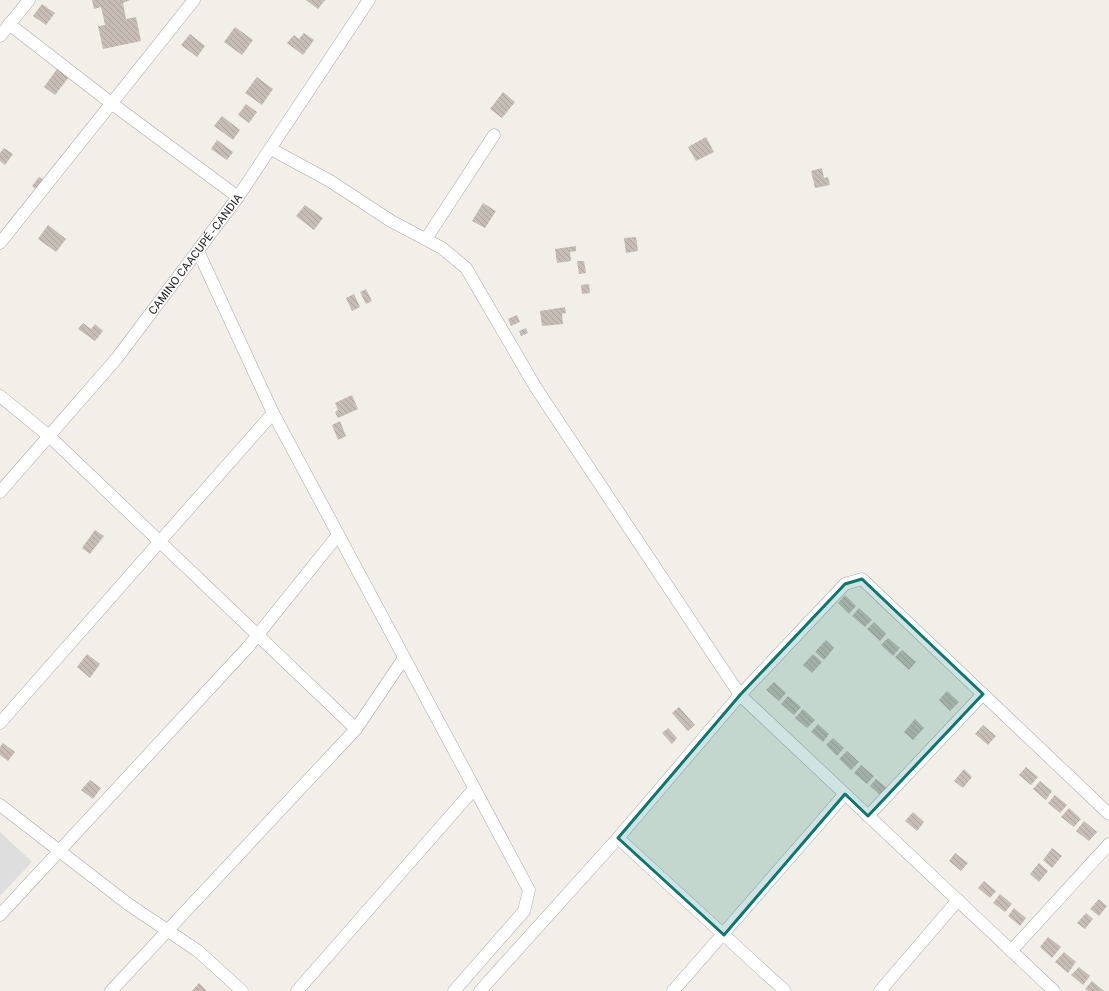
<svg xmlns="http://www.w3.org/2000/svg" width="1109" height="991" viewBox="0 0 1109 991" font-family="'Public Sans',sans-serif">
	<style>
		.residential { fill: #dfdede }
		.building { fill: url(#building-back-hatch) }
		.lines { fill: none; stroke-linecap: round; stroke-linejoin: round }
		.street-casing { stroke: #a8a8a8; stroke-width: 13 }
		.street { stroke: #fff; stroke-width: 12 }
		.marked { fill: #0f766e; fill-opacity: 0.2; stroke: #0f766e; stroke-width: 3; stroke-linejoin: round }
		.labels { text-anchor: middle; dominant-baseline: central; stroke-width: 4; stroke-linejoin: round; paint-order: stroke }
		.street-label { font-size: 11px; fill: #212121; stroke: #fff }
	</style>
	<defs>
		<pattern id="building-back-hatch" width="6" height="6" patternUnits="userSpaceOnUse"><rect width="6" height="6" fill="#c6beb6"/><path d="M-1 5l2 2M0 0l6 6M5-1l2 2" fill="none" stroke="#aaa39c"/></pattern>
	</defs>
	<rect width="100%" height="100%" fill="#f1efe7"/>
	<!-- residential -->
	<path class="residential" d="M0,832l32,30 -32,34z"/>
	<!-- building -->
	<g class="building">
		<path d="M92,0h38l-7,3 3,16 10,-2 5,24 -38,8 -5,-23 7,-1 -4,-18 -7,2z"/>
		<path d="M306,0h19l-7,9z"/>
		<path d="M42,4l13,9 -9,12 -13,-9z"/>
		<path d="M235,27l18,13 -11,15 -18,-13z"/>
		<path d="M304,33l10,7 -11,15 -16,-12 7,-8 5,4z"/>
		<path d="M190,34l15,12 -8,11 -16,-12z"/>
		<path d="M57,69l12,8 -14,18 -11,-8z"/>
		<path d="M257,77l16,12 -11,16 -17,-12z"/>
		<path d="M503,92l12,10 -13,16 -12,-9z"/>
		<path d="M246,104l11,8 -8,11 -11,-8z"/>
		<path d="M222,116l18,14 -7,10 -19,-14z"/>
		<path d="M706,137l8,15 -18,9 -8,-14z"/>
		<path d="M217,140l16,12 -6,8 -16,-11z"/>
		<path d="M4,148l9,6 -8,11 -5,-4v-8z"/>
		<path d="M822,168l2,10 4,-1 2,8 -15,3 -4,-17z"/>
		<path d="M39,177l4,3 -6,10 -5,-4z"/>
		<path d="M483,203l13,8 -11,17 -13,-7z"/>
		<path d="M305,205l18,13 -9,12 -18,-14z"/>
		<path d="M48,225l18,14 -10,13 -18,-13z"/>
		<path d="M636,237l2,14 -12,2 -2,-15z"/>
		<path d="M576,246v5l-6,1 1,9 -14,2 -2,-14z"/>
		<path d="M577,261h7l2,12 -7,1z"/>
		<path d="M589,284l1,9 -8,1 -1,-9z"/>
		<path d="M366,289l6,12 -6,3 -6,-12z"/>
		<path d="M354,294l6,13 -8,4 -6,-13z"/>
		<path d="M565,307l1,6 -4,1 1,10 -21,2 -2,-15z"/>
		<path d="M517,315l3,7 -9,4 -3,-7z"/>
		<path d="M83,323l8,6 4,-5 8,7 -8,10 -17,-12z"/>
		<path d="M526,328l2,5 -7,3 -2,-5z"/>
		<path d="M352,395l6,14 -20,9 -3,-6 3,-2 -3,-7z"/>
		<path d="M340,421l6,15 -8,4 -6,-15z"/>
		<path d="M95,530l9,6 -14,18 -8,-6z"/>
		<path d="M845,595l11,11 -7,8 -11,-11z"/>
		<path d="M859,608l13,12 -7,7 -13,-11z"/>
		<path d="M874,622l12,12 -6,7 -13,-12z"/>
		<path d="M888,638l12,10 -7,8 -12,-11z"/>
		<path d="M826,640l8,8 -10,12 -9,-8z"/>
		<path d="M902,650l14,12 -7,8 -14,-13z"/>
		<path d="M87,654l13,10 -10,14 -13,-11z"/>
		<path d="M813,654l9,8 -10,11 -9,-8z"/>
		<path d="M774,682l12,11 -7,8 -13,-11z"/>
		<path d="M947,691l12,11 -9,9 -11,-11z"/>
		<path d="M788,696l13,11 -7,8 -13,-11z"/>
		<path d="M679,707l16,18 -7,6 -16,-18z"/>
		<path d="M803,709l12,11 -8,8 -12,-10z"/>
		<path d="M915,719l9,9 -11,12 -9,-8z"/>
		<path d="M818,724l11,10 -6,8 -12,-10z"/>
		<path d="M983,725l13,11 -8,9 -13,-11z"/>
		<path d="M668,728l9,10 -5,6 -10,-11z"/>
		<path d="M833,738l11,10 -7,8 -11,-11z"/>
		<path d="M3,743l12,9 -7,9 -8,-6v-8z"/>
		<path d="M847,751l12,11 -8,8 -12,-11z"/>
		<path d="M861,765l13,11 -7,8 -13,-11z"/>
		<path d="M1026,767l12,10 -7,8 -12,-10z"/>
		<path d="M964,769l8,8 -9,11 -9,-7z"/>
		<path d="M876,779l12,10 -7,7 -11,-10z"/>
		<path d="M90,780l11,8 -8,11 -12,-9z"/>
		<path d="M1040,781l12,10 -6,9 -13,-11z"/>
		<path d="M1055,795l12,10 -7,8 -12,-10z"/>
		<path d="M1069,808l12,11 -7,8 -13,-10z"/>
		<path d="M913,812l11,10 -7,9 -12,-10z"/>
		<path d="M1084,821l13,11 -8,9 -13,-10z"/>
		<path d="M1052,848l10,8 -10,12 -9,-8z"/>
		<path d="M955,853l13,10 -7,8 -12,-10z"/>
		<path d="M1039,863l9,8 -9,11 -9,-8z"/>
		<path d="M984,881l12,10 -6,7 -12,-10z"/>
		<path d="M1000,894l12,10 -7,8 -12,-9z"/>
		<path d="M1099,899l8,7 -8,10 -9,-7z"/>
		<path d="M1014,908l12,10 -6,8 -12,-10z"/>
		<path d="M1086,913l7,6 -8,10 -8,-6z"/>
		<path d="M1048,937l13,10 -9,11 -12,-11z"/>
		<path d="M1064,952l12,10 -8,11 -13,-11z"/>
		<path d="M1079,967l11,9 -7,9 -12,-10z"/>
		<path d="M1092,981l12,10h-16l-3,-2z"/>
		<path d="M199,983l8,8h-15z"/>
	</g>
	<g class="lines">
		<defs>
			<g id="street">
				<path d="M9,24l102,79 127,94"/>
				<path d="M0,36l29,-36"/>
				<path d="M271,149l59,32 61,40 51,27 24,20 70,120 204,307 314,296"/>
				<path d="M426,239l68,-104"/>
				<path d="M0,243l194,-243"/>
				<path d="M198,251l75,162 256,477 -5,21 -70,80"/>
				<path d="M0,396l49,40 307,293"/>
				<path id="s1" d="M0,492l117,-134 121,-161 131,-197"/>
				<path d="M0,723l273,-310"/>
				<path d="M0,805l128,99 70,47 44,40"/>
				<path d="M868,816l115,-122"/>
				<path d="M618,838l167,153"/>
				<path d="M0,915l248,-268 90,-112"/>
				<path d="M1011,951l98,-107"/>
				<path d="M111,991l245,-262 48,-71"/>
				<path d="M297,991l177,-202"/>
				<path d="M480,991l138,-153 122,-143 105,-111 17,-5 247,235"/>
				<path d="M673,991l172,-197"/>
				<path d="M880,991l78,-91"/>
			</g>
		</defs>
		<!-- street casing -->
		<use href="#street" class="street-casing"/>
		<!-- street -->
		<use href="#street" class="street"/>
	</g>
	<!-- marked area -->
	<path class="marked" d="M862,579l121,115 -115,122 -23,-22 -121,141 -106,-97 122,-143 105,-111z"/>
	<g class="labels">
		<!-- street labels -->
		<g class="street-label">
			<text stroke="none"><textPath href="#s1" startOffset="308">CAMINO CAACUPÉ - CANDIA</textPath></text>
		</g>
	</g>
</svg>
